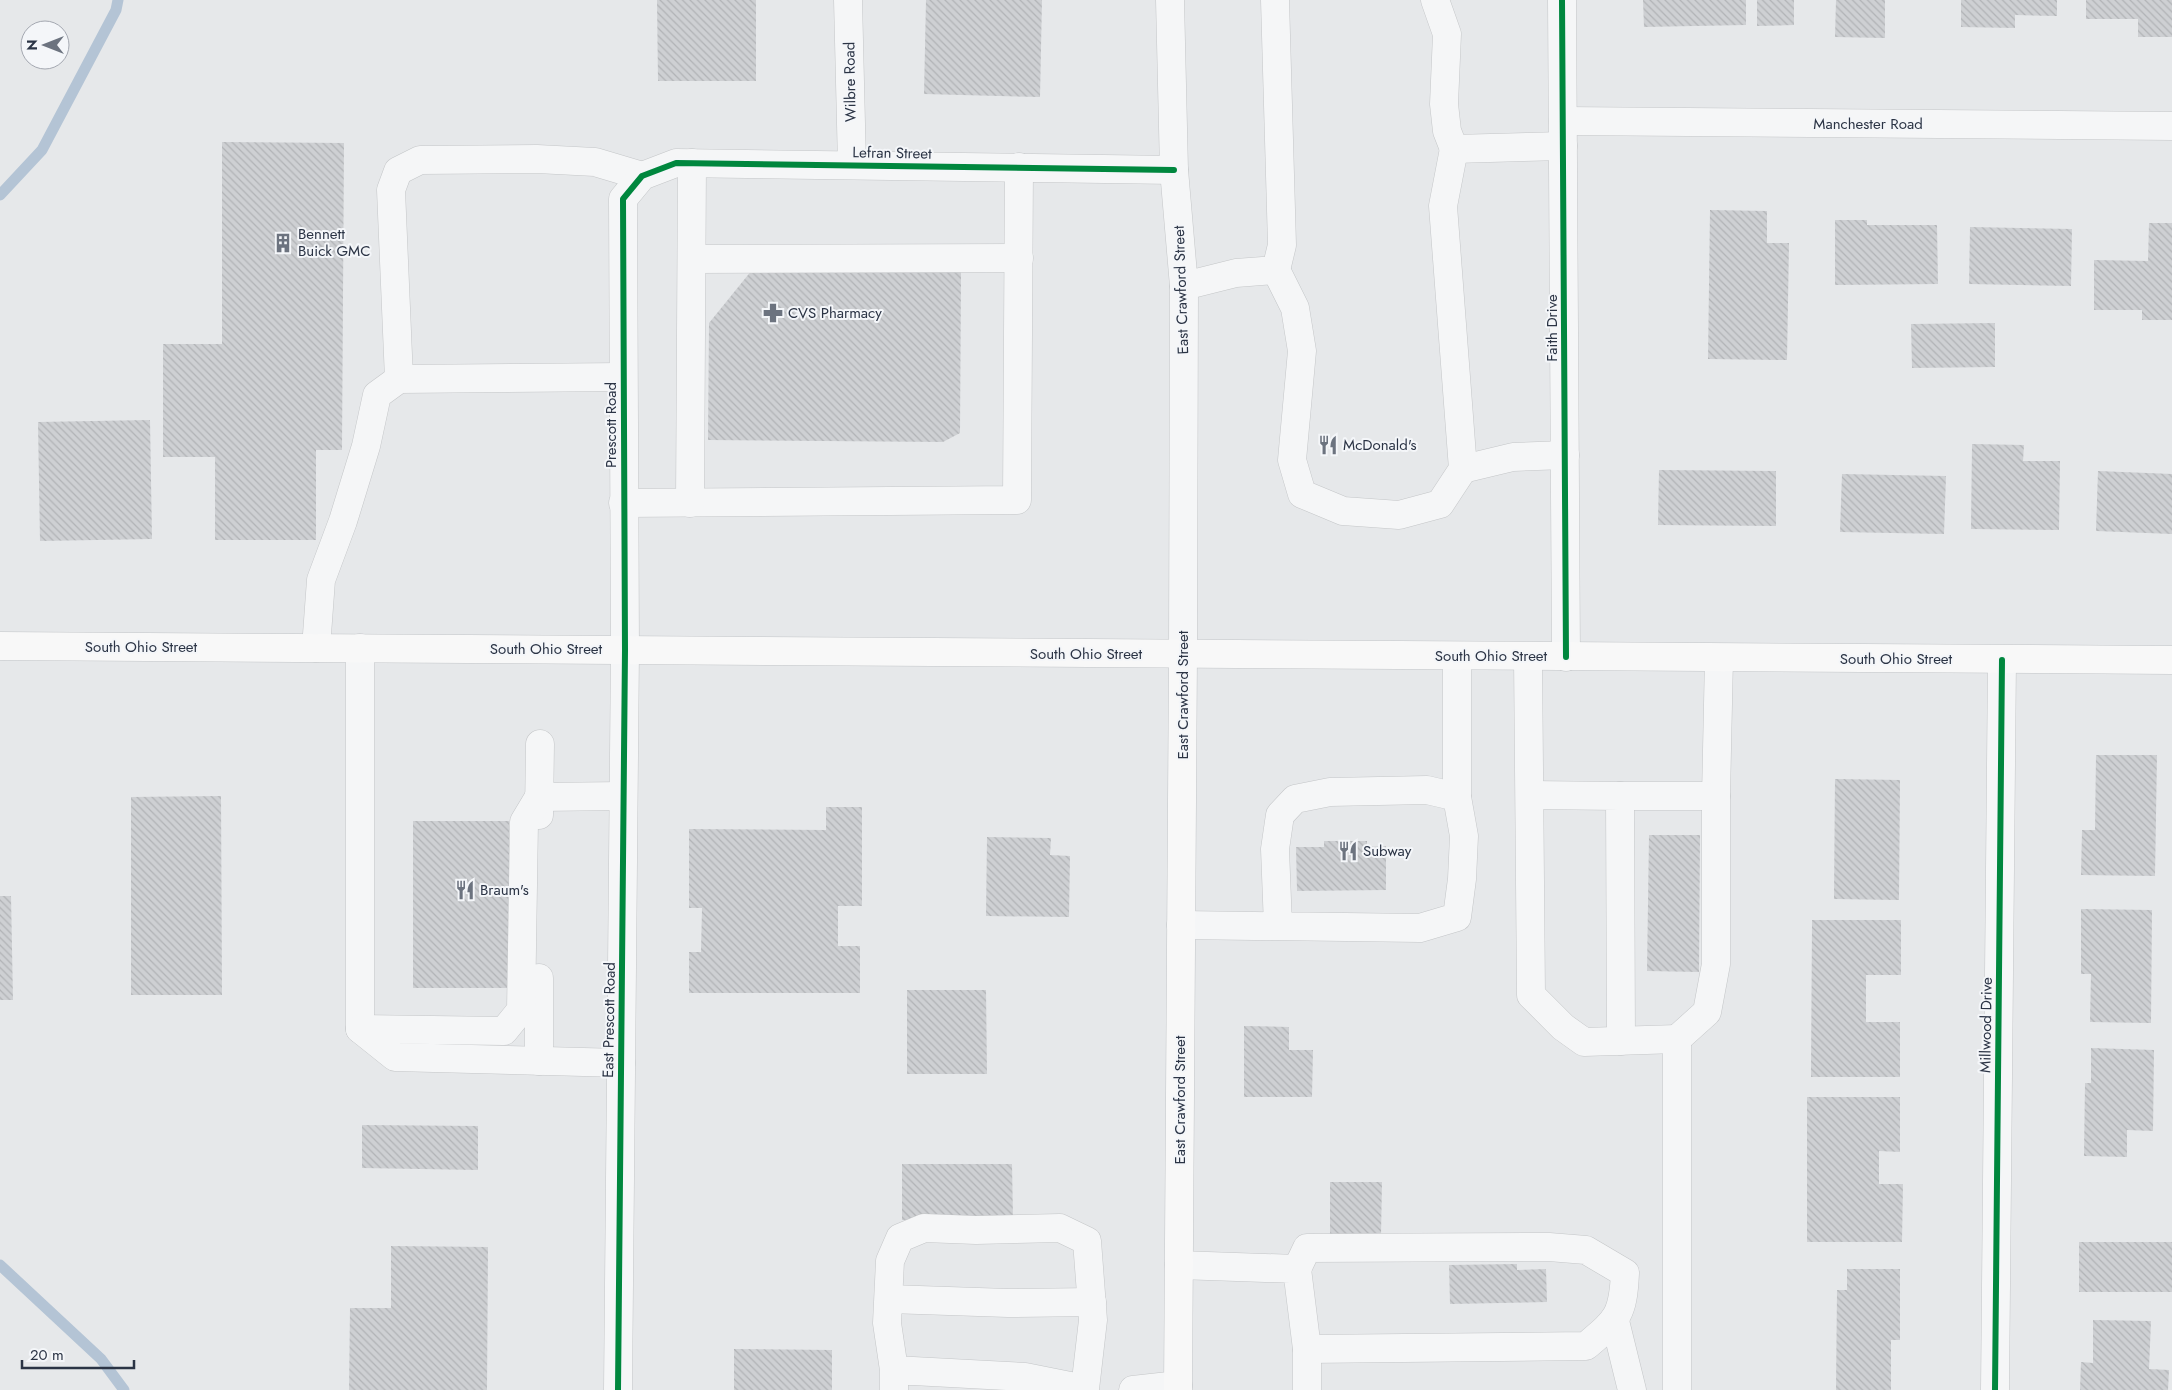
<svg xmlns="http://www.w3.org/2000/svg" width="2172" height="1390" viewBox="0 0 2172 1390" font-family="Jost,sans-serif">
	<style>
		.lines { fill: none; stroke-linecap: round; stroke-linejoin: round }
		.stream { stroke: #b4c4d5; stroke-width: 11 }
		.building { fill: url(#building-back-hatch) }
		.minor-casing { stroke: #c4c6c8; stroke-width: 29 }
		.major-casing { stroke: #c2c5c8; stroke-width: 29 }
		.minor { stroke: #f5f6f7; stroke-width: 28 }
		.major { stroke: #f8f8f8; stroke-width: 28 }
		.cycleway-casing { stroke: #f4f6f9; stroke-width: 9 }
		.cycleway { stroke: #00873e; stroke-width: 6 }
		.labels { text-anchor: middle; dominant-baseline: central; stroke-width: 4; stroke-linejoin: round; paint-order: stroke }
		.street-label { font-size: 15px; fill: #2b3445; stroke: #f4f6f9 }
		.poi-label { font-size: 15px; fill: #2b3445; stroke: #f4f6f9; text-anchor: start }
	</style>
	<defs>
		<pattern id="building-back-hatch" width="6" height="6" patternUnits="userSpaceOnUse" patternTransform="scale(1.25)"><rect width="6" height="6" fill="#ced0d3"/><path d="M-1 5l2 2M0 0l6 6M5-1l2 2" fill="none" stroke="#b1b3b6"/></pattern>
	</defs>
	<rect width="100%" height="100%" fill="#e6e8ea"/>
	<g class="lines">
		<!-- stream -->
		<g class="stream">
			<path d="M0,195l42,-45 74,-140 2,-10"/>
			<path d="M0,1265l101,94 23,31"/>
		</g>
	</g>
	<!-- building -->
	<g class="building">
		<path d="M657,0h99v81h-98z"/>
		<path d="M926,0h116l-2,97 -116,-3z"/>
		<path d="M1643,0h103v25l-102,2z"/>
		<path d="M1757,0h37v25l-37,1z"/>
		<path d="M1836,0h49v38l-50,-1z"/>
		<path d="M1961,0h96v16l-42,-1v13l-54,-1z"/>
		<path d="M2086,0h86v37h-34v-18h-52z"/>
		<path d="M222,142l122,1 -2,307h-26v90h-101v-83h-52v-113h59z"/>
		<path d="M1710,210l57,1v32h22l-2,117 -79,-1z"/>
		<path d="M1835,220h32v5h70l1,59 -103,1z"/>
		<path d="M2149,223h23v97h-30v-10h-48v-50l54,1z"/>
		<path d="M1970,227l102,2 -1,57 -102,-2z"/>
		<path d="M752,270l209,2 -1,161 -17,9 -235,-2 1,-117z"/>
		<path d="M1995,323v44l-83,1 -1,-44z"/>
		<path d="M150,420l2,119 -112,2 -2,-119z"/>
		<path d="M1972,444l52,1 -1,16h37l-1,69 -88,-1z"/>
		<path d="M1659,470l117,1v55l-118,-1z"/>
		<path d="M2098,471l74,3v60l-76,-3z"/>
		<path d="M1842,474l104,2 -2,58 -104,-2z"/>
		<path d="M2096,755h61l-2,121 -74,-1 1,-45h13z"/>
		<path d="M1835,779l65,1 -1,120 -65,-1z"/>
		<path d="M221,796l1,199h-91v-198z"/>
		<path d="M826,807h36v99h-24v40h22v47h-171v-41h12l1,-44h-13v-79l137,1z"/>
		<rect x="413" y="821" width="96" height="167"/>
		<path d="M1649,835h51l-1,137 -52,-1z"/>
		<path d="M987,837l64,1 -1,17 20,1 -1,61 -83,-1z"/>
		<path d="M1324,841h43v6l19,-1v44l-89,1 -1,-44h28z"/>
		<path d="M0,896h11l2,104h-13z"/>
		<path d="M2081,909l71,1 -1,113 -61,-1 1,-48h-10z"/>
		<path d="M1812,920h89v55h-35v47h34v55h-89z"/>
		<path d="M907,990h79l1,84h-80z"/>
		<path d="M1244,1026l45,1v23h24l-1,47h-68z"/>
		<path d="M2091,1048l63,2 -1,81 -26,-1v27l-43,-1 1,-73h6z"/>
		<path d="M1807,1097h93v55l-21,-1v33h24l-1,58h-95z"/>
		<path d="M362,1125l116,1v44l-116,-2z"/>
		<path d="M902,1164h110l1,55 -111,1z"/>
		<path d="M1330,1182h52l-1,53h-51z"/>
		<rect x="2079" y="1242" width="93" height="50"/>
		<path d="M391,1246l97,1 -1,143h-138l1,-82h41z"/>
		<path d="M1517,1264v6l29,-1 1,33 -97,2 -1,-39z"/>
		<path d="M1847,1269h53v71h-9v50h-55l1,-100h10z"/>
		<path d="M2093,1320l58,1 -2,48 20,1 -1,20h-88l1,-28 12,1z"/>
		<path d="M734,1349l98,1v40h-98z"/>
	</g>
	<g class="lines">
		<defs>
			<g id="minor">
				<path d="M848,0l4,165"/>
				<path d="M1170,0l4,170 10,116 -1,368"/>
				<path d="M1435,0l12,34 -3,70 3,27 7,18 109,-3"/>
				<path d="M1562,0l4,657"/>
				<path d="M1563,121l609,5"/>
				<path d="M692,259l327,-1"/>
				<path d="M1276,270l19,38 7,43 -10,109 10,34 41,17 56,4 41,-11 23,-35 -20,-263 11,-57"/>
				<path d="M1184,286l52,-13 40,-3 6,-25 -7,-245"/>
				<path d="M399,379l-8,-189 7,-19 22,-11 117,-1 58,3 47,14"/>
				<path d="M1463,469l50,-12 52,-2"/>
				<path d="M623,503l394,-3 2,-333"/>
				<path d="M690,503l2,-340"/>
				<path d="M316,648l5,-68 22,-59 23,-75 11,-51 22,-16 224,-2"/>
				<path d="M360,648v381l35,28 226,6"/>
				<path d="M1528,657l3,338 32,32 21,15 93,-3v351"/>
				<path d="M1530,795l90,1 1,245"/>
				<path d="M1620,796h96l3,-138"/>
				<path d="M539,797l84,-1"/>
				<path d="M1457,797v-141"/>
				<path d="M539,815l1,-71"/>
				<path d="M1181,925l239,3 37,-11 5,-38 2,-43 -7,-39 -30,-7 -97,2 -35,7 -15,16 -5,34 3,77"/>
				<path d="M539,978v83"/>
				<path d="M360,1029l144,2 17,-21 3,-188 15,-25"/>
				<path d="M1677,1039l30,-27 9,-48v-168"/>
				<path d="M1179,1265l118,4 10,80v41"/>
				<path d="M1297,1269l10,-21 242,-1 37,3 39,23c-2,43 -8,47 -39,73l-279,3"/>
				<path d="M889,1299l119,4 84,-1"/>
				<path d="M1615,1321l17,69"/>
				<path d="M618,1390l7,-740 -2,-451 19,-23 34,-13 498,7"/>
				<path d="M894,1390v-20l131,7 60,12 8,-69 -6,-79 -27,-13 -84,2 -52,-2 -24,10 -10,23 -3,62 7,47"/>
				<path d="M1133,1390l45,-5"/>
				<path d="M1995,1390l7,-730"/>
			</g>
			<g id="major">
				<path d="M0,646l2172,14"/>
				<path d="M1178,1390l5,-736"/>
			</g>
		</defs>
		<!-- minor casing -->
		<use href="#minor" class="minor-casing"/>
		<!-- major casing -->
		<use href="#major" class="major-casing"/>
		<!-- minor -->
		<use href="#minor" class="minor"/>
		<!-- major -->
		<use href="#major" class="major"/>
		<defs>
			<g id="cycleway">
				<path d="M1562,0l4,657"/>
				<path d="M618,1390l7,-740 -2,-451 19,-23 34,-13 498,7"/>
				<path d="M1995,1390l7,-730"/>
			</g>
		</defs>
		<!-- cycleway casing -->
		<use href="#cycleway" class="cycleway-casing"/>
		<!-- cycleway -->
		<use href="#cycleway" class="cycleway"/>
	</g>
	<!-- icons -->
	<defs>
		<symbol id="building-bare" viewBox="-9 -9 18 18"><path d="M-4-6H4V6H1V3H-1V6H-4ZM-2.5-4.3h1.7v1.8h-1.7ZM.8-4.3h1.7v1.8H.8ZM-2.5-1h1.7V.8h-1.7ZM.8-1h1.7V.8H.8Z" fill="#6c737f" stroke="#f4f6f9" stroke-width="2.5" paint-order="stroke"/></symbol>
		<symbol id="pharmacy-bare" viewBox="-9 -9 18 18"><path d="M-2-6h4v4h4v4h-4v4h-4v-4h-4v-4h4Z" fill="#6c737f" stroke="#f4f6f9" stroke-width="2.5" paint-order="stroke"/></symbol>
		<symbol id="restaurant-bare" viewBox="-9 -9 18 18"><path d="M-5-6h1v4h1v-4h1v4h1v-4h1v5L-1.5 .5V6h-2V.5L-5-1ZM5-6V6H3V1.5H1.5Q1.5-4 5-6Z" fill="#6c737f" stroke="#f4f6f9" stroke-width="2.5" paint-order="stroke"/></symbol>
	</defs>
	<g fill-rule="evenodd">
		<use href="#building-bare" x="269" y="229" width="28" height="28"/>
		<use href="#pharmacy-bare" x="759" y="299" width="28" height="28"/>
		<use href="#restaurant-bare" x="1314" y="431" width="28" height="28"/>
		<use href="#restaurant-bare" x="1334" y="837" width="28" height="28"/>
		<use href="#restaurant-bare" x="451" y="876" width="28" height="28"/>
	</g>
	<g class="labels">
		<!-- street labels -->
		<g class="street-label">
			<text transform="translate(850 82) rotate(-91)">Wilbre Road</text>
			<text x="1868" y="124">Manchester Road</text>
			<text transform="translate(892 153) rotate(1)">Lefran Street</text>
			<text transform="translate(1181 290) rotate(-92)">East Crawford Street</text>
			<text transform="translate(1552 328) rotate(-90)">Faith Drive</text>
			<text transform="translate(611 425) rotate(-90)">Prescott Road</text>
			<text x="141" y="647">South Ohio Street</text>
			<text x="546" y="649">South Ohio Street</text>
			<text x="1086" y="654">South Ohio Street</text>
			<text x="1491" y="656">South Ohio Street</text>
			<text x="1896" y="659">South Ohio Street</text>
			<text transform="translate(1183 695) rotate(-90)">East Crawford Street</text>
			<text transform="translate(609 1020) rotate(-89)">East Prescott Road</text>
			<text transform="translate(1986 1025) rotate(-89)">Millwood Drive</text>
			<text transform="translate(1180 1100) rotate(-90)">East Crawford Street</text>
		</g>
		<!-- poi labels -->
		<g class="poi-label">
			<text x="298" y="234">Bennett<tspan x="298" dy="17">Buick GMC</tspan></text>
			<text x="788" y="313">CVS Pharmacy</text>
			<text x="1343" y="445">McDonald's</text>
			<text x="1363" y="851">Subway</text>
			<text x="480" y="890">Braum's</text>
		</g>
	</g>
	<!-- north arrow -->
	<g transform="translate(45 45) rotate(270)"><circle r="24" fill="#f4f6f9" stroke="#a4a8b1"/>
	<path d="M0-4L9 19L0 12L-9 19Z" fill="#6c737f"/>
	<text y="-8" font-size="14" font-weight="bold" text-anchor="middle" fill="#2b3445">N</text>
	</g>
	<!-- scale -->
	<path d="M22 1360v8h112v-8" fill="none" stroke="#2b3445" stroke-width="2.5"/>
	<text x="30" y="1360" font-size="15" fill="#2b3445" stroke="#f4f6f9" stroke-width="4" paint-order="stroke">20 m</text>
</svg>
